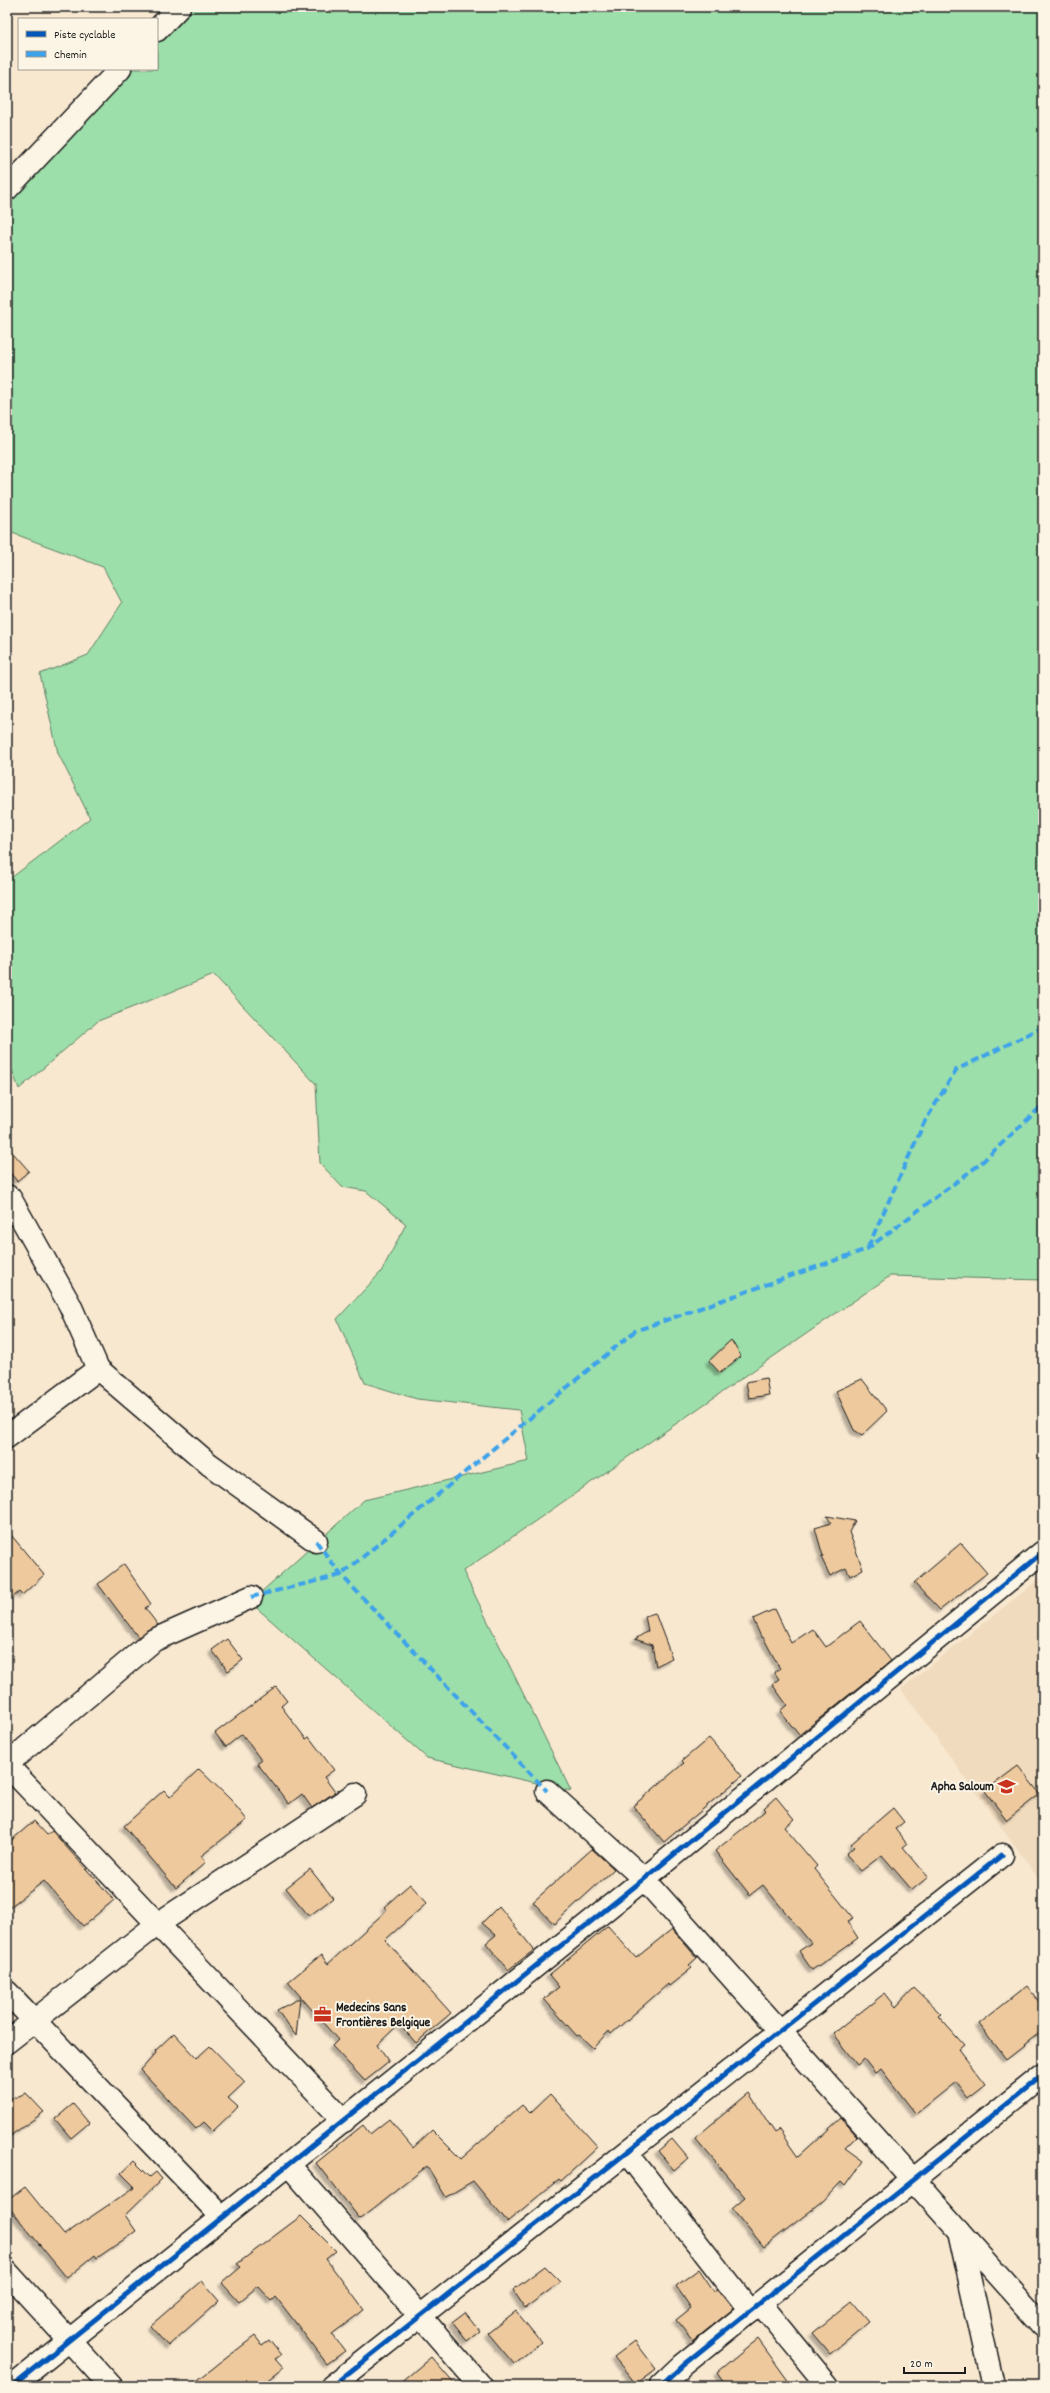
<svg xmlns="http://www.w3.org/2000/svg" width="1050" height="2393" viewBox="0 0 1050 2393" font-family="Dekko,sans-serif">
	<style>
		.built { fill: #f1dbbe }
		.green { fill: #9ddfaa; stroke: #5c7e63 }
		.building { fill: #eec99e; stroke: #1c1c1c; filter: url(#shadow) }
		.lines { fill: none; stroke-linecap: round; stroke-linejoin: round }
		.minor-casing { stroke: #1c1c1c; stroke-width: 25 }
		.primary-casing { stroke: #1c1c1c; stroke-width: 25 }
		.minor { stroke: #fcf5e5; stroke-width: 22 }
		.primary { stroke: #fcf5e5; stroke-width: 22 }
		.quiet { stroke: #3da2ea; stroke-width: 4; stroke-dasharray: 8 4; stroke-linecap: butt }
		.cycleway-casing { stroke: #fcf5e5; stroke-width: 8 }
		.cycleway { stroke: #0057b8; stroke-width: 5 }
		.labels { text-anchor: middle; dominant-baseline: central; stroke-width: 4; stroke-linejoin: round; paint-order: stroke }
		.poi-label { font-size: 13px; font-weight: bold; fill: #1c1c1c; stroke: #fcf5e5; text-anchor: end }
	</style>
	<defs>
		<filter id="shadow"><feDropShadow dx="-3.5" dy="3.5" stdDeviation="1" flood-color="#0004"/></filter>
	</defs>
	<rect width="100%" height="100%" fill="#f8e8d0"/>
	<filter id="ink" filterUnits="userSpaceOnUse"><feTurbulence type="fractalNoise" baseFrequency=".025" numOctaves="2"/><feDisplacementMap in="SourceGraphic" scale="8" xChannelSelector="R" yChannelSelector="G"/><feConvolveMatrix kernelMatrix="1 2 1 2 8 2 1 2 1" color-interpolation-filters="sRGB"/></filter>
	<g filter="url(#ink)">
		<!-- built -->
		<path class="built" d="M1043,1576v309l-142,-196z"/>
		<!-- green -->
		<path class="green" d="M185,7h858v1273l-153,-4 -427,295 108,220 -144,-33 -177,-156 114,-102 165,-39 -10,-51 -102,-11 -52,-16 -28,-64 44,-47 25,-48 -40,-33 -24,-4 -22,-24 -4,-79 -102,-109 -116,46 -79,68 -12,-33v-175l83,-63 -32,-65 -18,-79 48,-19 34,-52 -19,-36 -96,-36v-342l117,-120h33v-34z"/>
		<!-- building -->
		<g class="building">
			<path d="M7,1146l22,25 -12,10 -10,-12z"/>
			<path d="M731,1340l10,16 -21,17 -11,-12z"/>
			<path d="M766,1378l3,17 -20,3 -3,-16z"/>
			<path d="M862,1379l25,32 -25,24 -8,-5 -18,-39z"/>
			<path d="M827,1516l28,5 -6,11 14,37 -13,7 -4,-8 -16,8 -9,-19 2,-1 -8,-28 16,-5z"/>
			<path d="M7,1530l37,45 -22,20 -3,-3 -12,10z"/>
			<path d="M961,1543l26,30 -47,37 -26,-27z"/>
			<path d="M124,1564l27,40 -6,4 13,17 -20,12 -40,-53z"/>
			<path d="M775,1609l16,34 22,-14 13,18 34,-26 31,40 -92,74 -19,-24 7,-6 -15,-21 7,-5 -5,-7 6,-3 -17,-32h-2l-8,-18z"/>
			<path d="M655,1613l17,45 -16,8 -4,-21 -17,-6 13,-8 -3,-15z"/>
			<path d="M227,1639l16,21 -15,11 -16,-21z"/>
			<path d="M276,1687l11,14 -6,5 25,33 3,-2 25,33 -10,7 11,15 -23,16 -10,-14 -13,10 -32,-41 4,-3 -19,-26 -16,13 -11,-14z"/>
			<path d="M709,1738l33,38 -78,66 -31,-36 51,-43 -2,-2z"/>
			<path d="M1018,1766l22,28 -33,26 -22,-29z"/>
			<path d="M199,1769l32,31 16,20 -46,36 5,6 -30,26 -52,-62 40,-36 6,7z"/>
			<path d="M776,1797l18,22 -10,8 33,39 -3,3 39,49 -6,3 11,17 -46,32 -13,-19 12,-8 -48,-58 -13,10 -35,-44 51,-41 -2,-2z"/>
			<path d="M893,1808l11,14 -9,7 12,15 -4,3 25,30 -16,13 -30,-35 -21,16 -15,-17 8,-7 -3,-3z"/>
			<path d="M34,1821l13,14 5,-4 62,69 -31,26 -39,-45 -37,28v-65z"/>
			<path d="M592,1849l22,20 -60,55 -21,-22z"/>
			<path d="M310,1869l23,29 -24,18 -23,-28z"/>
			<path d="M410,1884l17,19 -42,37 66,73 -35,30 -17,-19 -22,21 12,17 -24,19 -33,-35 6,-6 -50,-58 33,-27 7,9 59,-54 -3,-3z"/>
			<path d="M499,1906l35,44 -26,20 -22,-27 10,-8 -14,-12z"/>
			<path d="M608,1926l28,32 36,-29 25,29 -8,7 3,3 -23,18 -1,-2 -57,50 -2,-3 -16,17 -14,-13 -2,1 -33,-37 15,-12 -10,-12z"/>
			<path d="M1027,1986l16,21v23l-37,29 -27,-35z"/>
			<path d="M914,1988l27,26 -3,2 26,29 -5,4 27,35 -18,14 -12,-16 -40,32 -35,-45 -6,4 -11,-14 -7,6 -24,-31 52,-41 11,14z"/>
			<path d="M300,1998l-4,38 -19,-26z"/>
			<path d="M174,2033l23,25 13,-12 35,36 -17,16 10,9 -25,24 -9,-9 -8,7 -55,-59 15,-17 -1,-2z"/>
			<path d="M26,2093l18,19 -37,26v-37z"/>
			<path d="M749,2093l26,40 4,-3 19,27 43,-39 16,18 -12,12 18,13 -18,25 -4,-4 -19,20 -58,45 -32,-39 13,-11 -50,-59z"/>
			<path d="M550,2094l48,53 -37,34 -2,-2 -52,43 -34,-41 -27,16 -19,-31 -67,53 -44,-56 47,-38 7,9 19,-15 24,29 19,-18 29,29 61,-54 8,8z"/>
			<path d="M73,2104l16,19 -18,15 -16,-19z"/>
			<path d="M672,2139l16,19 -14,12 -16,-19z"/>
			<path d="M134,2161l16,16 6,-5 6,7 -37,36 11,16 -39,27 -2,-3 -28,23 -60,-73v-4l18,-14 39,48 71,-48 -14,-14z"/>
			<path d="M301,2216l35,35 -10,8 38,51 -32,24 13,17 -18,13 -51,-67 -4,4 -14,-15 -19,16 -17,-19 19,-16 -4,-3z"/>
			<path d="M545,2266l16,16 -36,26 -12,-18z"/>
			<path d="M699,2269l15,22 3,-2 16,20 -40,32 -17,-21 15,-12 -15,-22z"/>
			<path d="M202,2281l17,20 -51,45 -18,-20z"/>
			<path d="M851,2301l18,21 -39,32 -18,-21z"/>
			<path d="M516,2311l25,31 -27,22 -26,-31z"/>
			<path d="M465,2312l15,19 -13,10 -15,-19z"/>
			<path d="M255,2336l7,9 7,-5 12,15 -6,4 8,9 -23,18h-70z"/>
			<path d="M758,2339l34,47h-66l-9,-13z"/>
			<path d="M635,2341l21,28 -20,15 -22,-27z"/>
			<path d="M431,2357l25,29h-59z"/>
		</g>
		<g class="lines">
			<defs>
				<g id="minor">
					<path d="M157,30l22,-23"/>
					<path d="M7,189l113,-120"/>
					<path d="M7,1196l3,2 60,107 28,64 111,95 107,77"/>
					<path d="M7,1437l91,-68"/>
					<path d="M7,1764l147,-124 97,-43"/>
					<path d="M7,1765l337,356"/>
					<path d="M547,1791l97,88 399,446"/>
					<path d="M7,1992l215,225"/>
					<path d="M7,2042l152,-119 196,-129"/>
					<path d="M627,2153l123,158"/>
					<path d="M289,2165l192,221"/>
					<path d="M959,2231l34,155"/>
					<path d="M760,2303l68,83"/>
					<path d="M12,2386l632,-507 399,-327"/>
					<path d="M332,2386l670,-531"/>
					<path d="M661,2386l22,-21 360,-290"/>
				</g>
				<path id="primary" d="M7,2272l104,114"/>
			</defs>
			<!-- minor casing -->
			<use href="#minor" class="minor-casing"/>
			<!-- primary casing -->
			<use href="#primary" class="primary-casing"/>
			<!-- minor -->
			<use href="#minor" class="minor"/>
			<!-- primary -->
			<use href="#primary" class="primary"/>
			<!-- quiet -->
			<g class="quiet">
				<path d="M868,1247l56,-124 32,-53 87,-43"/>
				<path d="M316,1541l25,34 206,216"/>
				<path d="M251,1597l90,-22 294,-244 232,-82 113,-85 63,-59"/>
			</g>
			<defs>
				<g id="cycleway">
					<path d="M12,2386l632,-507 399,-327"/>
					<path d="M332,2386l670,-531"/>
					<path d="M661,2386l22,-21 360,-290"/>
				</g>
			</defs>
			<!-- cycleway casing -->
			<use href="#cycleway" class="cycleway-casing"/>
			<!-- cycleway -->
			<use href="#cycleway" class="cycleway"/>
		</g>
	</g>
	<!-- icons -->
	<defs>
		<symbol id="school-bare" viewBox="-9 -9 18 18"><path d="M0-5L7-2L0 1L-7-2ZM-4 1L0 2.5L4 1V4Q0 6-4 4Z" fill="#c8321e" stroke="#fcf5e5" stroke-width="2.5" paint-order="stroke"/></symbol>
		<symbol id="office-bare" viewBox="-9 -9 18 18"><path d="M-6-3h4V-5.5h4V-3h4V5H-6ZM-1-4.5V-3h2v-1.5ZM-6 0V1H6V0Z" fill="#c8321e" stroke="#fcf5e5" stroke-width="2.5" paint-order="stroke"/></symbol>
	</defs>
	<g fill-rule="evenodd">
		<use href="#school-bare" x="994" y="1774" width="25" height="25"/>
		<use href="#office-bare" x="310" y="2002" width="25" height="25"/>
	</g>
	<g class="labels">
		<!-- poi labels -->
		<g class="poi-label">
			<text x="994" y="1787">Apha Saloum</text>
			<text x="336" y="2008" text-anchor="start">Medecins Sans<tspan x="336" dy="15">Frontières Belgique</tspan></text>
		</g>
	</g>
	<!-- margin -->
	<rect width="1050" height="2393" fill="none" stroke="#fcf5e5" stroke-width="24"/>
	<rect x="12" y="12" width="1026" height="2369" fill="none" stroke="#1c1c1c" stroke-width="1.5" filter="url(#ink)"/>
	<!-- legend -->
	<rect x="18" y="18" width="140" height="52" fill="#fcf5e5" stroke="#a29e95"/>
	<rect x="26" y="31" width="20" height="6" fill="#0057b8" stroke="#a29e95"/>
	<text x="54" y="38" font-size="12" fill="#1c1c1c">Piste cyclable</text>
	<rect x="26" y="51" width="20" height="6" fill="#3da2ea" stroke="#a29e95"/>
	<text x="54" y="58" font-size="12" fill="#1c1c1c">Chemin</text>
	<!-- scale -->
	<path d="M904 2367v6h61v-6" fill="none" stroke="#1c1c1c" stroke-width="2"/>
	<text x="910" y="2367" font-size="12" fill="#1c1c1c" stroke="#fcf5e5" stroke-width="3" paint-order="stroke">20 m</text>
</svg>
